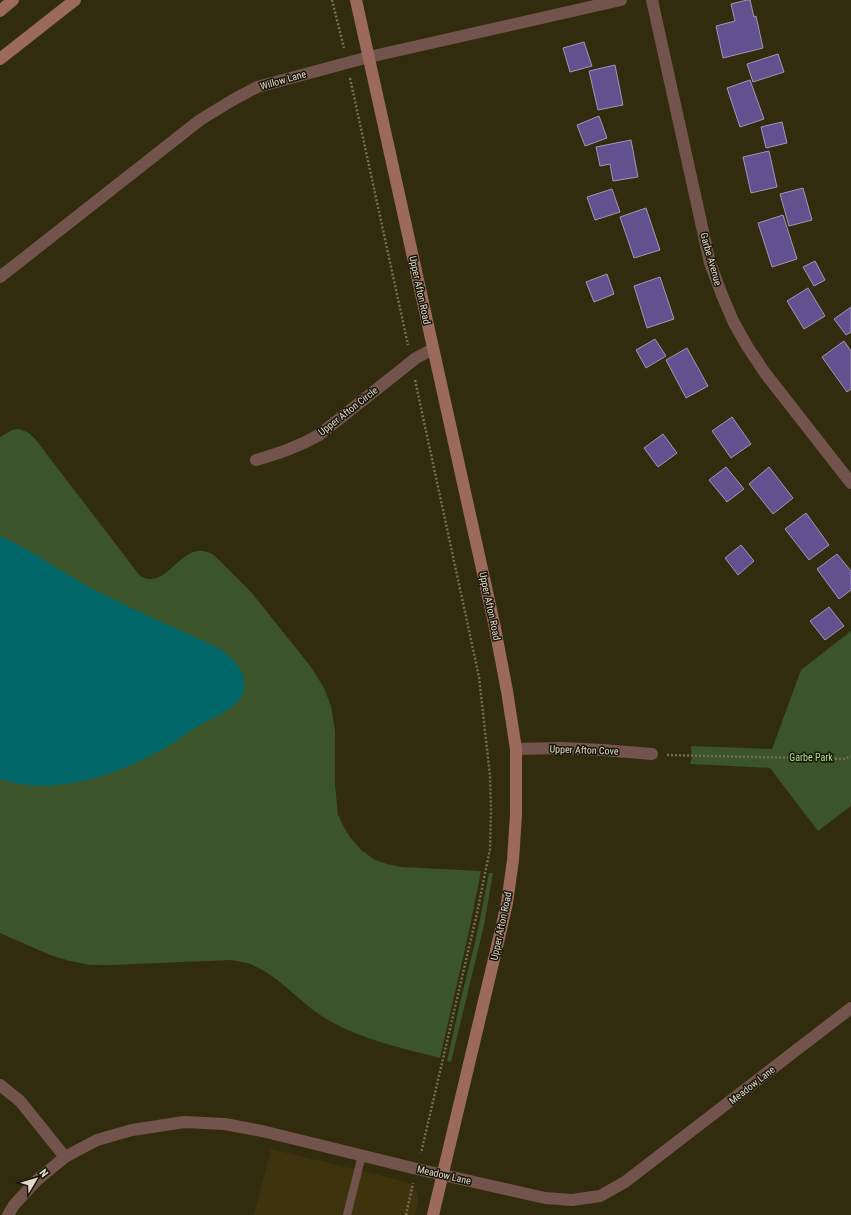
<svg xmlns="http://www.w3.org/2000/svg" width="851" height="1215" viewBox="0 0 851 1215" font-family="'Roboto Condensed',sans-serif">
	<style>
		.built { fill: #3d340d }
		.green { fill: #3c5429 }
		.water { fill: #006566 }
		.building { fill: #62518f; stroke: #9e97b7 }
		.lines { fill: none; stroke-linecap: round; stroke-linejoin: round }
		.path { stroke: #746e55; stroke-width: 2.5; stroke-dasharray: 2 2; stroke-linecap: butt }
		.lane { stroke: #73544c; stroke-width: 8 }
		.street { stroke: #73544c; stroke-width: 12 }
		.secondary { stroke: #9b6a5d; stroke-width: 12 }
		.labels { text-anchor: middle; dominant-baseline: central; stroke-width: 3; stroke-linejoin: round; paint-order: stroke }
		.street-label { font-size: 10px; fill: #e0dccb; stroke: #171408 }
		.park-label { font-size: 10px; fill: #afe38b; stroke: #171408 }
	</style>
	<rect width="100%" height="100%" fill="#322c0e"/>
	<!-- built -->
	<path class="built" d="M271,1149l136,33 6,4 5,9v7l-3,13h-161z"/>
	<!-- green -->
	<g class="green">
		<path d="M19,429l10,4 7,7 104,136c3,1 6,3 9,3 24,2 36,-43 66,-23l36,36 60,75 13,21 7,18 4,25v54l3,30 6,12 6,10 11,13 14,10 12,4 15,3 79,4 -13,65 -28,122c-38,-10 -76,-18 -110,-37 -29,-16 -49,-45 -80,-57 -6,-2 -13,-3 -20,-4l-119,5h-21l-20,-4 -20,-6 -50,-22v-496l12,-7z"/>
		<path d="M851,631v175l-33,25 -48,-63 -80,-4 2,-7 -1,-11 81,3 29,-79z"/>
		<path d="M489,873h4l-9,52 -33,137 -4,-1 14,-63 15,-59z"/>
	</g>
	<!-- water -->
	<path class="water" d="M0,536c32,14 61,36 93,53 42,22 86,40 129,61 13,11 27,23 21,43 -6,16 -28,23 -43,32 -13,8 -26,18 -40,26 -47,25 -107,46 -160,28z"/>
	<!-- building -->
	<g class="building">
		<path d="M747,0h3l4,17 2,-1 7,32 -40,10 -7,-32 19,-5 -4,-17z"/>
		<path d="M584,42l8,24 -22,6 -7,-24z"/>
		<path d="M778,54l6,18 -31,10 -6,-18z"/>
		<path d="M615,65l8,40 -25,5 -9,-39z"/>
		<path d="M750,80l14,39 -24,8 -13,-39z"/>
		<path d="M599,116l8,22 -22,8 -8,-21z"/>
		<path d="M782,122l5,21 -21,5 -5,-21z"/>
		<path d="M631,140l7,37 -25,4 -3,-17 -10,2 -4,-19z"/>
		<path d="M769,151l8,36 -26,6 -8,-36z"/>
		<path d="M803,188l9,32 -23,6 -9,-32z"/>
		<path d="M612,189l8,23 -25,8 -8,-23z"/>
		<path d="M646,208l14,42 -26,8 -14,-41z"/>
		<path d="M783,215l14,44 -25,8 -14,-44z"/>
		<path d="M815,261l10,19 -11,6 -11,-19z"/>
		<path d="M607,274l7,20 -20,8 -8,-20z"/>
		<path d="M660,277l14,42 -27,9 -13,-42z"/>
		<path d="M808,288l17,28 -21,13 -17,-28z"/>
		<path d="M851,307v25l-5,3 -12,-16z"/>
		<path d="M655,339l11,17 -20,12 -10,-18z"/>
		<path d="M844,341l7,10v38l-4,3 -25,-35z"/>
		<path d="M687,348l21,38 -22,12 -20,-38z"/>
		<path d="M732,417l19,27 -20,14 -19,-27z"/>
		<path d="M663,434l14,19 -19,14 -14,-19z"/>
		<path d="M726,467l18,22 -17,13 -18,-22z"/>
		<path d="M769,467l24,31 -20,16 -24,-30z"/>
		<path d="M806,513l23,32 -20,15 -24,-31z"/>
		<path d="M741,545l13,16 -16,14 -13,-17z"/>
		<path d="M837,554l14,17v19l-12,9 -22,-30z"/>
		<path d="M829,607l15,19 -19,14 -15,-19z"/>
	</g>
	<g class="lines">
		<!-- path -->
		<g class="path">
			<path d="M332,0l12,48"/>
			<path d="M350,78l58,267"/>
			<path d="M415,380l64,297 11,99 1,34 -1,39 -13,64 -56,240"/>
			<path d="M667,755l177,4 7,-3"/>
			<path d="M406,1215l7,-32"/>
		</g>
		<!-- lane -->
		<path class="lane" d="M347,1215l15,-60"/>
		<!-- street -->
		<g class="street">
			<path d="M652,0l58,263 12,32 11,26 14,25 18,27 86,110"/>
			<path d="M0,277l200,-157 31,-19 26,-14 112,-30 252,-57"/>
			<path d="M256,460c24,-7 42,-13 63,-25l97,-77 17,-9"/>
			<path d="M516,749l46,-1 41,2 49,4"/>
			<path d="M0,1085l20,16 45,56"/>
			<path d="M8,1215l6,-10 22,-24 29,-24 32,-17 35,-10 52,-8 41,2 37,7 155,38 128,29 27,2 28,-4 25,-14 226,-174"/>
		</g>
		<!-- secondary -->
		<g class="secondary">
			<path d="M356,0l138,623 13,68 9,58v66l-3,45 -6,43 -8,35 -66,277"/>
			<path d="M0,11l13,-11"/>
			<path d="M0,59l75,-59"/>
		</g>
	</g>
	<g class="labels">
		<!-- street labels -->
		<g class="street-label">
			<text transform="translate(283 80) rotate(-16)">Willow Lane</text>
			<text transform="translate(711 259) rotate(74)">Garbe Avenue</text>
			<text transform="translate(420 290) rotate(78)">Upper Afton Road</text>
			<text transform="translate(348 411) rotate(-38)">Upper Afton Circle</text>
			<text transform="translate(490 606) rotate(78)">Upper Afton Road</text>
			<text transform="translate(584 750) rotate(2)">Upper Afton Cove</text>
			<text transform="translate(501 926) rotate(-78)">Upper Afton Road</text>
			<text transform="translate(752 1085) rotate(-38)">Meadow Lane</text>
			<text transform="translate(444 1175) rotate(13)">Meadow Lane</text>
		</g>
		<!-- park labels -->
		<g class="park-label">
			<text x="811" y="757">Garbe Park</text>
		</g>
	</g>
	<!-- north arrow -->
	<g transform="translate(36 1179) rotate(52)" stroke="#171408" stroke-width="3" paint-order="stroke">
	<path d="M0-3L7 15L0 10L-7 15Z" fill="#e0dccb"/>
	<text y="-6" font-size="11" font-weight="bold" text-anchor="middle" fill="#e0dccb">N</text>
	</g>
</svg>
